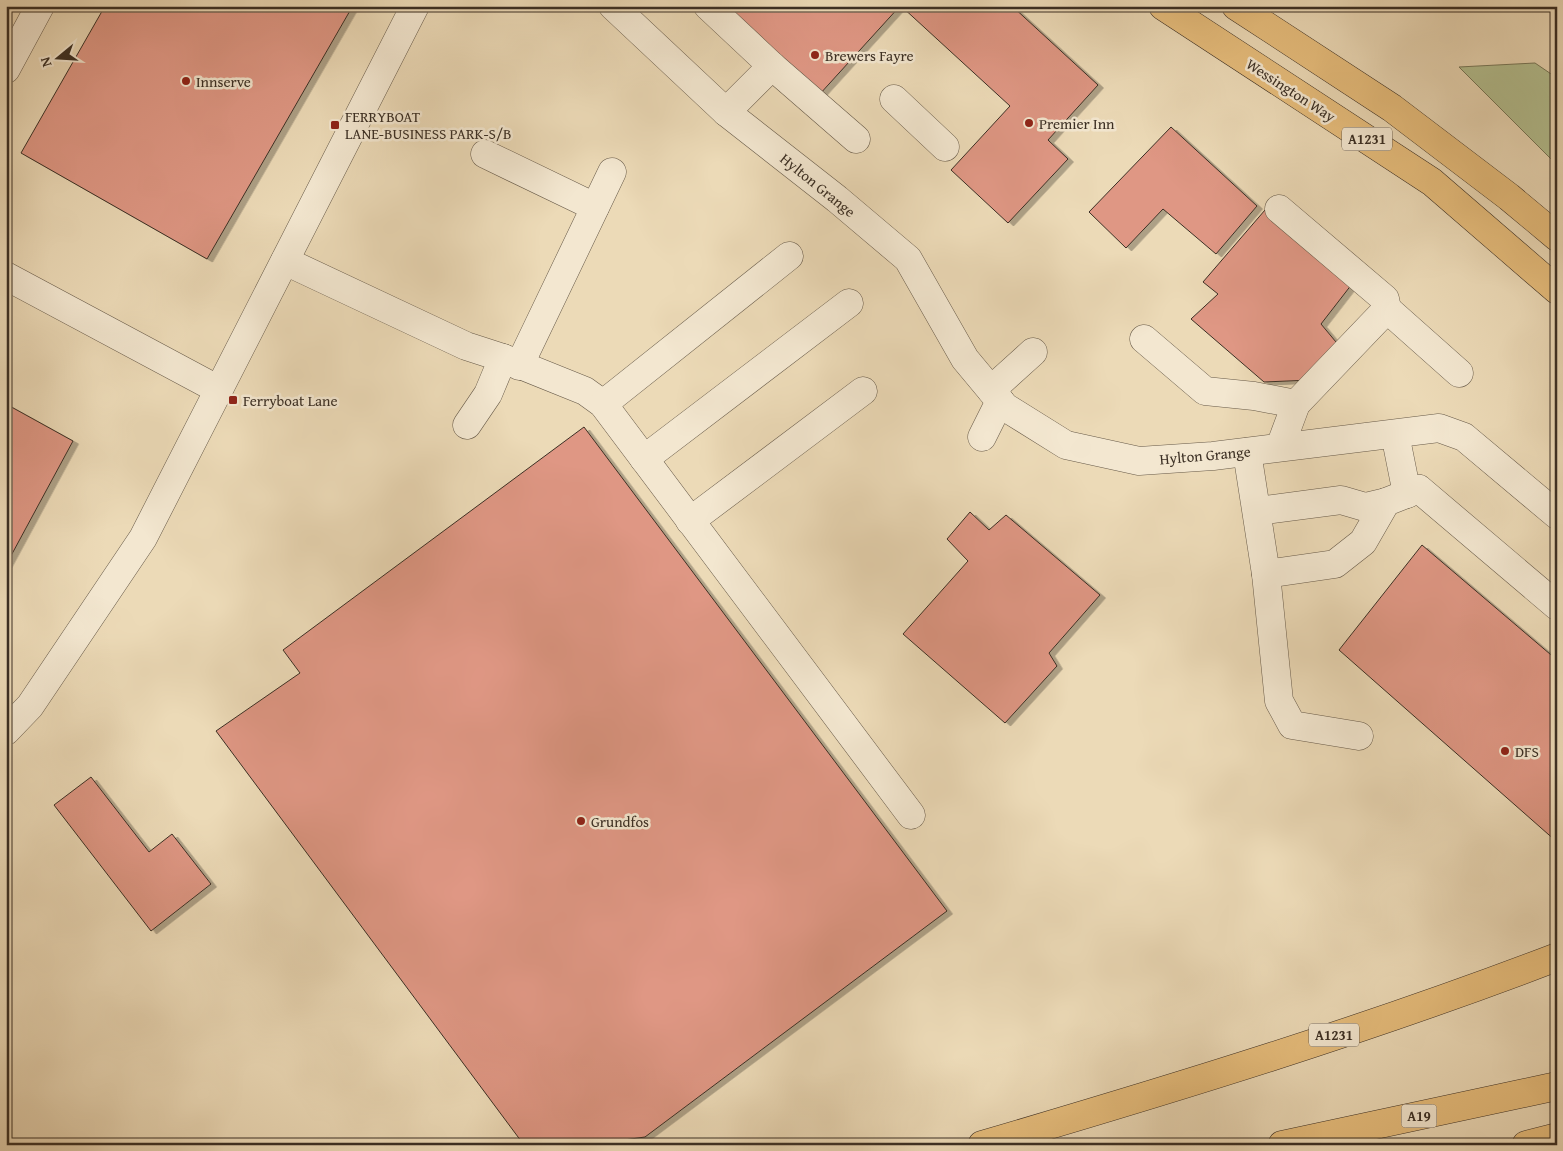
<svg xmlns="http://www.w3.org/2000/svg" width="1563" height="1151" viewBox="0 0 1563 1151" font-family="'Gentium Book Plus',serif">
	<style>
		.green { fill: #b4c091; stroke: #78785a }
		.building { fill: #df9784; stroke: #3b2f24; filter: url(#shadow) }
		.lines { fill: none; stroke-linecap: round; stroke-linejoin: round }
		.minor-casing { stroke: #675a49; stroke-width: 29 }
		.highway-casing { stroke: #3b2f24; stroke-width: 29 }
		.minor { stroke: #f3e7d0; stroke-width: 28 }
		.highway { stroke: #e6bd7c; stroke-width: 28 }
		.poi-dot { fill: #8f2418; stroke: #f3e7d0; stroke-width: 2 }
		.labels { text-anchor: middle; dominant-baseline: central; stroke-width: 5; stroke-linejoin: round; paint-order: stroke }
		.shield { fill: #f3e7d0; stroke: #726658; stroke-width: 1 }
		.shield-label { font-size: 14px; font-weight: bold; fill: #3b2f24 }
		.poi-label { font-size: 15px; fill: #3b2f24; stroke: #f3e7d0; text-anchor: start }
		.street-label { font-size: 15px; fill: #3b2f24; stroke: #f3e7d0 }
	</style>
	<defs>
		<filter id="shadow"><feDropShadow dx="5.5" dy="3" stdDeviation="0" flood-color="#0004"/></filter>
	</defs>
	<rect width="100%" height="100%" fill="#ecdab7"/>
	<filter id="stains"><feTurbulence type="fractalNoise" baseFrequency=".004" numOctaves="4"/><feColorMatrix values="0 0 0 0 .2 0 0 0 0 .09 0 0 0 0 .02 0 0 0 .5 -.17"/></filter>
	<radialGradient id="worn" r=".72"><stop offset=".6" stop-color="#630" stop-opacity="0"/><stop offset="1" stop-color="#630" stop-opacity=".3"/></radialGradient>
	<!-- green -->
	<path class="green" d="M1535,63l22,15v87l-98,-98z"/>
	<!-- building -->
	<g class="building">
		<path d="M105,6h241l5,3 -144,250 -186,-106z"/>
		<path d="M736,6h164l-81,89 -90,-81z"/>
		<path d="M901,6h111l86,79 -50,55 20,19 -60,64 -57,-53 59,-64z"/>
		<path d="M1171,127l86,79 -41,48 -53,-45 -37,39 -37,-36z"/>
		<path d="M1265,210l87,74 -31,40 20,24 -30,32 -47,2 -73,-63 27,-25 -15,-12z"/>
		<path d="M6,404l67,37 -67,124z"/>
		<path d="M584,427l363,484 -302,226 -57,8h-64l-308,-414 84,-58 -17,-23z"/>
		<path d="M970,512l19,18 17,-15 94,80 -51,58 8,13 -52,57 -102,-89 65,-73 -21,-22z"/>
		<path d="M1422,545l135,115v182l-218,-192z"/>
		<path d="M91,777l58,75 23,-18 39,50 -60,47 -97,-126z"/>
	</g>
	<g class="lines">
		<defs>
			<g id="minor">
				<path d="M613,6l113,106 111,87 71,60 57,100 40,48 61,38 73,16 74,-5 226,-28 25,9 93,78"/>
				<path d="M708,6l64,60 84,73"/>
				<path d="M6,69l34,-63"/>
				<path d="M894,99l51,48"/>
				<path d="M726,112l46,-46"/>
				<path d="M485,154l110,53"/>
				<path d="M1279,209l106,90 2,10 -91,95 -16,43"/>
				<path d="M285,261l181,85 37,12 -15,36 -21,31"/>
				<path d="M6,276l213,114"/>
				<path d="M1387,309l72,64"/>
				<path d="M1144,339l61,52 49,5 42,8"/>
				<path d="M503,358l82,33 18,13 308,411"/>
				<path d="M519,366l93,-194"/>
				<path d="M991,390l42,-38"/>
				<path d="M603,404l186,-148"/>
				<path d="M1395,434l12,60"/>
				<path d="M982,437l18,-36"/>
				<path d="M1247,452l19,122 69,-10 28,-22 23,-40 33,-13 138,117"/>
				<path d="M644,459l205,-156"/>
				<path d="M1257,511l84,-11 24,7 21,-5"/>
				<path d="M690,521l173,-130"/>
				<path d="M1266,574l13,127 13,24 67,11"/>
				<path d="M6,731l24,-25 113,-168 272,-532"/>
			</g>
			<g id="highway">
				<path d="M1163,6l269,176 125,108"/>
				<path d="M1236,6l156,102 117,89 48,40"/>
				<path d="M982,1145c194,-57 387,-116 575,-188"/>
				<path d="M1282,1145l275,-59"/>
				<path d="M1526,1145l31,-8"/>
			</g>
		</defs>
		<!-- minor casing -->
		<use href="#minor" class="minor-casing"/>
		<!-- highway casing -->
		<use href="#highway" class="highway-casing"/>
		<!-- minor -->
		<use href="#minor" class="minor"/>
		<!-- highway -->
		<use href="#highway" class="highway"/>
	</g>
	<!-- markers -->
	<g class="poi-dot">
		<circle cx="815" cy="55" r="5"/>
		<circle cx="186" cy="81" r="5"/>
		<circle cx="1029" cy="123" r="5"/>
		<rect x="330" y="120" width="10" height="10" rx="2.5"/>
		<rect x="228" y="395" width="10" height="10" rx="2.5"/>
		<circle cx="1505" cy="751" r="5"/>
		<circle cx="581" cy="821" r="5"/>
	</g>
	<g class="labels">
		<!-- shield labels -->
		<g class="shield">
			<rect x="1342" y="127.5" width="50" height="23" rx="4"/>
			<rect x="1309" y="1023.5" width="50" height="23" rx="4"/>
			<rect x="1401.5" y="1104.5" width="35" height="23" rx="4"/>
		</g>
		<g class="shield-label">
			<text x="1367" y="139">A1231</text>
			<text x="1334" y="1035">A1231</text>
			<text x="1419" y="1116">A19</text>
		</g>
		<!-- poi labels -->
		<g class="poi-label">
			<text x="825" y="55">Brewers Fayre</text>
			<text x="196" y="81">Innserve</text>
			<text x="345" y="116">FERRYBOAT<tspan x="345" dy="17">LANE-BUSINESS PARK-S/B</tspan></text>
			<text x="1039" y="123">Premier Inn</text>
			<text x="243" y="400">Ferryboat Lane</text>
			<text x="1515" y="751">DFS</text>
			<text x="591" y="821">Grundfos</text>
		</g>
		<!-- street labels -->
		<g class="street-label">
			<text transform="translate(1291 90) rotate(33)">Wessington Way</text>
			<text transform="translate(818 185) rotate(39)">Hylton Grange</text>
			<text transform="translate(1205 455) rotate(-5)">Hylton Grange</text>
		</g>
	</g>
	<!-- margin -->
	<rect width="1563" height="1151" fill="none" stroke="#ecdab7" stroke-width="25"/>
	<rect x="8" y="8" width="1548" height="1136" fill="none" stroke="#3b2f24" stroke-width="2.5"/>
	<rect x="12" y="12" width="1538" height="1126" fill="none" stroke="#3b2f24"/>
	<!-- north arrow -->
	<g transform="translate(58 58) rotate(252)" stroke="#f3e7d0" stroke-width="4" paint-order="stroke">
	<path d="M0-4L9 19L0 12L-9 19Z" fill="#3b2f24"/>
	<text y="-8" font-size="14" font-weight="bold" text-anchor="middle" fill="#3b2f24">N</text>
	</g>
	<rect width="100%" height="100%" filter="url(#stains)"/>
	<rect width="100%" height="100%" fill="url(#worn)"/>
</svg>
